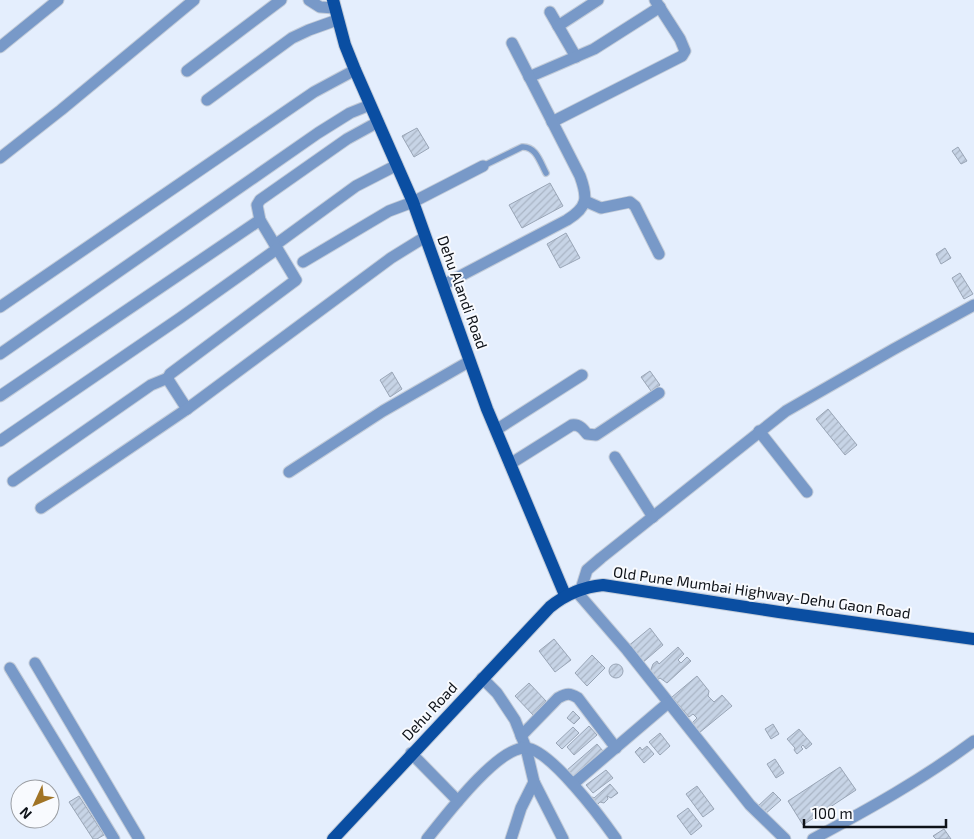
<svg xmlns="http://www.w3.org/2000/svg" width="974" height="839" viewBox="0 0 974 839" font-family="'Exo 2',sans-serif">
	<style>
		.building { fill: url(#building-hatch); stroke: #99a5b6 }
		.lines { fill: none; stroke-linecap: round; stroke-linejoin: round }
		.service-casing { stroke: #c2cbd8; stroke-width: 8 }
		.minor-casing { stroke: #c2cbd8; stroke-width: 13 }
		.primary-casing { stroke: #c2cbd8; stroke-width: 14 }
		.service { stroke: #7899c8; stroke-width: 5.5 }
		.minor { stroke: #7899c8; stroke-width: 11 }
		.primary { stroke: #0a4ea2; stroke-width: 12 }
		.labels { text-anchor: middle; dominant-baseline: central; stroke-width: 4; stroke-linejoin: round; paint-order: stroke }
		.street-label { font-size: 15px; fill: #0e1218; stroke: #f8fafe }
	</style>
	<defs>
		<pattern id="building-hatch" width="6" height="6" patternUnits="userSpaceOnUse" patternTransform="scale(1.25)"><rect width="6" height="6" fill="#c7d4e6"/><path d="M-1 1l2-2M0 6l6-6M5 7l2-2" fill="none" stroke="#aab5c5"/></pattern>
	</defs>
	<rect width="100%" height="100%" fill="#e4eefd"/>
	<!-- building -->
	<g class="building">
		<path d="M417,128l12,20 -15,9 -12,-21z"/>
		<path d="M958,147l9,14 -6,3 -9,-13z"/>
		<path d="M550,183l13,23 -41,22 -13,-23z"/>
		<path d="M566,233l14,25 -20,10 -13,-24z"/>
		<path d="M945,248l6,10 -10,6 -5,-10z"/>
		<path d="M960,273l13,21 -9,5 -12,-21z"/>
		<path d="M650,371l10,14 -9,6 -10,-14z"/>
		<path d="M392,372l10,17 -12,8 -10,-17z"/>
		<path d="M828,409l29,36 -12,10 -29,-36z"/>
		<path d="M650,628l13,17 -22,19 -14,-17z"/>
		<path d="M554,639l17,21 -16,12 -16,-21z"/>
		<path d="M678,647l6,7 -6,6 3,3 6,-6 4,4 -24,22 -7,-5 -3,2 -7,-8 3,-8 4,-3 2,3z"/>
		<path d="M592,655l13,13 -18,18 -12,-13z"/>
		<circle cx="616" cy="671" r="7"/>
		<path d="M697,676l12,15 -1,5 6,6 8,-7 10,11 -33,27 -8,-9 6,-6 -4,-4 -4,3 -17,-20z"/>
		<path d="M529,683l17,18 -13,14 -18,-19z"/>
		<path d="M573,711l7,7 -6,6 -7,-6z"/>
		<path d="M773,724l6,10 -8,5 -6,-10z"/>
		<path d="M589,726l8,9 -23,20 -7,-8z"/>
		<path d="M573,727l6,6 -17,16 -6,-6z"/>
		<path d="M799,729l13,15 -6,5 -3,-4 -2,2 2,2 -6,5 -3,-4 1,-2 -8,-9z"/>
		<path d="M660,733l10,13 -10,9 -11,-13z"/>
		<path d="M597,744l6,7 -31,27 -6,-7z"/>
		<path d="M647,746l7,8 -10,9 -9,-11 5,-5 2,3z"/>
		<path d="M775,759l9,14 -8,5 -9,-14z"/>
		<path d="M840,767l16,23 -53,35 -15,-24z"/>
		<path d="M606,770l7,8 -20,15 -7,-8z"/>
		<path d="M610,784l8,9 -7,5 -4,-2 1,3 -4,4 -4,-1 -5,5 -5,-8 2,-2 2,1z"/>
		<path d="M697,786l17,23 -11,8 -17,-23z"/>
		<path d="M773,792l8,8 -17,15 -7,-8z"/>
		<path d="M79,796l25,39 -7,4h-4l-24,-37z"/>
		<path d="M688,808l14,18 -11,9 -14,-19z"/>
		<path d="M944,829l7,10h-15l-3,-3z"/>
	</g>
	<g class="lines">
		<defs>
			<path id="service" d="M483,166l39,-19c14,-1 18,15 24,26"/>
			<g id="minor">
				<path d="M309,0l11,7 14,1"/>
				<path d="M550,12l26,45"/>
				<path d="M558,26l40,-26"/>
				<path d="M0,47l58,-47"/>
				<path d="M187,71l94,-71"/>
				<path d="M529,77l65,-28 66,-42"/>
				<path d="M207,100l85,-62 17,-8 28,-10"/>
				<path d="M552,122l130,-66 3,-5 -5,-12 -25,-39"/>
				<path d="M0,158l61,-48 133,-110"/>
				<path d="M585,201l16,7 29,-6 5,4 24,48"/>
				<path d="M275,245l81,-59 41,-21"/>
				<path d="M303,262l86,-51 24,-9 70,-36"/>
				<path d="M443,285l124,-65c21,-13 21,-22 13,-44l-68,-133"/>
				<path d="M0,307l314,-215 41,-22"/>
				<path d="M0,354l318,-221 32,-20 20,-8"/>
				<path d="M0,396l260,-176"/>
				<path d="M187,409l-18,-28 -1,-3 2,-4 126,-94 -36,-60 -3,-15 3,-5 87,-61 31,-17"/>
				<path d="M496,430l86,-55"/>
				<path d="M759,431l48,61"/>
				<path d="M0,441l180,-123 97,-69"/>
				<path d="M615,457l38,60"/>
				<path d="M510,464l62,-39c7,-1 11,4 15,9l9,1 63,-42"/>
				<path d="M289,472l94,-61 87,-50"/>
				<path d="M13,481l138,-96 17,-7"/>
				<path d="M41,508l146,-99 204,-151 34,-21"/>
				<path d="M581,589l6,-19 14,-12 185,-147 108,-62 80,-44"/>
				<path d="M576,591l51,59 123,155 35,34"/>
				<path d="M35,663l104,176"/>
				<path d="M10,668l104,171"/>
				<path d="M482,678l15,15 18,27 11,28 8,34 29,57"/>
				<path d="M521,736l37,-38c9,-5 12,-5 20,0l38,50"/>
				<path d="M411,753l47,48"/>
				<path d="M573,784l95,-81"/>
				<path d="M427,839c17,-21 71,-93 99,-91 24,1 76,71 90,91"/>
				<path d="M511,839l10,-31 13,-26"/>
				<path d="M813,839c56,-30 110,-60 161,-98"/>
			</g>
			<g id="primary">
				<path d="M333,0l12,45 10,25 58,132 74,207 78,186"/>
				<path d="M333,839l217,-232c16,-13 32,-20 53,-22l176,27 195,27"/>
			</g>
		</defs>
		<!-- service casing -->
		<use href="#service" class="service-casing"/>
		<!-- minor casing -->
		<use href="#minor" class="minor-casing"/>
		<!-- primary casing -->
		<use href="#primary" class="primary-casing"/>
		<!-- service -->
		<use href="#service" class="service"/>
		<!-- minor -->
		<use href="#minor" class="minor"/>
		<!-- primary -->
		<use href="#primary" class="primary"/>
	</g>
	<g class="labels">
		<!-- street labels -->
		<g class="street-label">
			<text transform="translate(463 292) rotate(70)">Dehu Alandi Road</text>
			<text transform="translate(762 592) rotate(8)">Old Pune Mumbai Highway-Dehu Gaon Road</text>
			<text transform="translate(429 711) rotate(-47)">Dehu Road</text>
		</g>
	</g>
	<!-- north arrow -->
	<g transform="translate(35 804) rotate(226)"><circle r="24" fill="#f8fafe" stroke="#9a9da2"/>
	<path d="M0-4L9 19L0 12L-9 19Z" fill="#a17426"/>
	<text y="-8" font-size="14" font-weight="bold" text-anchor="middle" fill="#0e1218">N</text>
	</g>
	<!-- scale -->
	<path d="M804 819v8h142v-8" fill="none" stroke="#0e1218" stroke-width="2.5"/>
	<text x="812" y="819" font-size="15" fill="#0e1218" stroke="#f8fafe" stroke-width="4" paint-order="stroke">100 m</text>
</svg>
